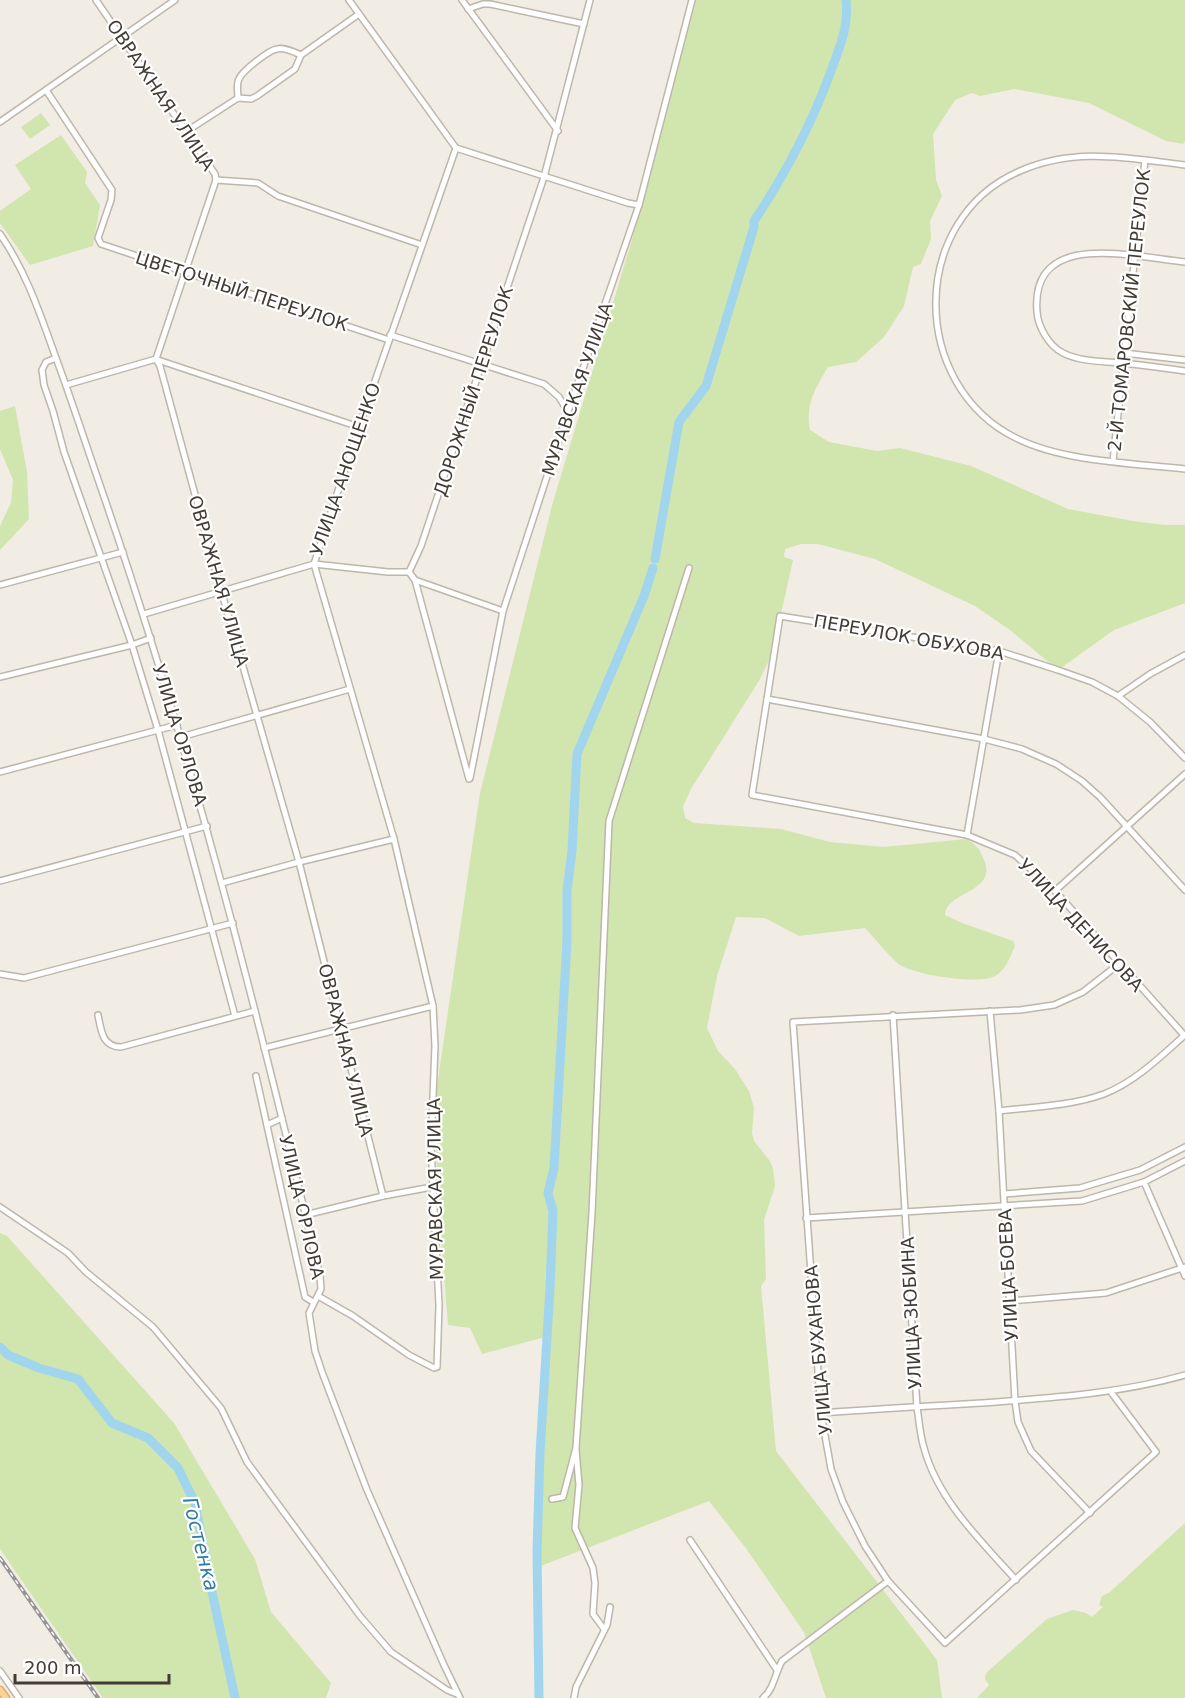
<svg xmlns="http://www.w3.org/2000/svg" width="1185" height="1698" viewBox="0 0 1185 1698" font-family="'DejaVu Sans',sans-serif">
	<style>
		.green { fill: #d1e5ae }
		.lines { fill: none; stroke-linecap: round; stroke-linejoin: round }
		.river { stroke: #a1d5ed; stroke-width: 9 }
		.minor-casing { stroke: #bfb6aa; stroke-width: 8 }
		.major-casing { stroke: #deaf65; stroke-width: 9 }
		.minor { stroke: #fff; stroke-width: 5 }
		.major { stroke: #fad494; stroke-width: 6 }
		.rail-casing { stroke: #949494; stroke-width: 4 }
		.rail { stroke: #fff; stroke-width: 1.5; stroke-dasharray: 4.5; stroke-linecap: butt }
		.labels { text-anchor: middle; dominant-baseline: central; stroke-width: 4.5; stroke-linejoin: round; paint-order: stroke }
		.street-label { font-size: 18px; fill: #433c34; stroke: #fff }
		.water-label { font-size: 20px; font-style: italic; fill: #307ca2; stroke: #fff }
	</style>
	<rect width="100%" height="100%" fill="#f1ece4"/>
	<!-- green -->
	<g class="green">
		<path d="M694,0h491v141l-2,3 -17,-3 -77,-38 -75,-14 -34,7 -8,-3 -17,7 -22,34 3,46 6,16 -12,25 1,18 -10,25 -8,3 -9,39 -20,31 -28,25 -28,5c-13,22 -23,37 -18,63l19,12 48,9 23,-3 71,18 97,43 65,12 32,4h20v78l-71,27 -56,40 -48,-40 -35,-24 -100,-47 -57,-15h-17l-16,5 -1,8 9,3 -21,94 -12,25 -69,110 -8,17 2,12 9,5 87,6 49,13 53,5 84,-8c9,6 13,10 17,21 14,33 -38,31 -39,55l17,8 51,18 2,5c-5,11 -9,24 -20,30 -17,9 -79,-1 -95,-11 -10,-7 -26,-28 -35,-37l-66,8 -34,-18 -29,-1 -19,59 -10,52 11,23 17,18 14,22 5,17 -2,25 2,8 16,20 3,8 2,17 -11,34 2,59 -5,7 15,165 161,209 5,38h-116l-22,-66 -59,-85 -36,-46 -171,66 7,-230 -63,17 -12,-26 -22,-3 -11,-138 -1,-94 44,-300 73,-291 78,-259z"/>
		<path d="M41,113l9,12 -20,14 -9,-12z"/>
		<path d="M61,135l26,37 -2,11 15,22 -7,41 -63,19 -30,-42v-12l31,-22 -16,-24z"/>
		<path d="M15,406l12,66 2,47 -29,31v-24l11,-23 2,-23 -13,-31v-38z"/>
		<path d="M0,1233l7,3 167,187 81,136 16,53 60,71 -5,15h-223l-103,-149z"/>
		<path d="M1185,1523v175h-208l12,-13 -4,-6 1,-6 61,-54 26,-9 13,3 6,4 11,-10 -4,-2 3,-9 8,-4z"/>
	</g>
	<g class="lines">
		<!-- river -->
		<g class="river">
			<path d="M655,559l24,-137 27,-36 48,-159v-6c32,-48 57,-95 77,-150 9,-25 18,-44 15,-71"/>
			<path d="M0,1347l8,8 31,13 39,11 34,44 36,15 30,30 17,35 17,89 23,106"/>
			<path d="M539,1698l-2,-147 3,-98 10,-165 3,-77 -5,-18 6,-25 13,-227v-50l5,-40 5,-97 67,-158 9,-28"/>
		</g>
		<defs>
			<g id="minor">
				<path d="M96,0l119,174 1,6 -60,179"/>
				<path d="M349,0l107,148"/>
				<path d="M462,0l96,131"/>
				<path d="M468,9l15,-5h7l94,20"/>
				<path d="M46,90l66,100 -1,10 -13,38 3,6 288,96"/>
				<path d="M238,98c0,-6 -2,-14 1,-19 3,-8 30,-29 38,-30 7,-2 17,3 24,6"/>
				<path d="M0,122l175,-122"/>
				<path d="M187,131l51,-33 13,1 6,-3 38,-27 6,-14 58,-41"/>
				<path d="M456,148l172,55 11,2"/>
				<path d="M1185,165c-58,-7 -110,-18 -165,6 -112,48 -111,214 -4,267 48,24 116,25 169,31"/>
				<path d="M216,180l42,3 20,13 144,49"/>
				<path d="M0,234c27,39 40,80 56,124 16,43 30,87 45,130 89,258 156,522 219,788l1,13 -12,24 6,38 7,21 45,118 77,175 16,33"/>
				<path d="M1185,262c-51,-5 -155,-34 -148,50 1,15 12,34 26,41 18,9 39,8 58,10 22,2 43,5 64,8"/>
				<path d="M390,335l154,49 15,13 9,15"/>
				<path d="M1124,353l61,7"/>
				<path d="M56,358l-10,4 -4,8 2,15 9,26 11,41 68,193 26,85 77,286"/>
				<path d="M156,359l4,7 61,224 78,272 84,334"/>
				<path d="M158,360l201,67"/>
				<path d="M66,385l90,-26"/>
				<path d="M1113,461l32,-301"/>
				<path d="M415,580l88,31"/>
				<path d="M0,585l123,-33"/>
				<path d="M144,614l170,-50 74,8h21"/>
				<path d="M0,677l132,-32 19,-7"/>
				<path d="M1118,696l32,-22 35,-19"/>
				<path d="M767,699l217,40 38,10 34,15 26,17 18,16 85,93"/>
				<path d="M181,737l169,-48"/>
				<path d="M0,772l177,-47"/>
				<path d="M470,778l33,-167 65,-199 71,-207 53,-205"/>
				<path d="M469,779l-54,-199 -6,-8 12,-26 123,-369 46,-177"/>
				<path d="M967,835l32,-184"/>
				<path d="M0,881l207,-55"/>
				<path d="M222,883l77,-21 95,-23"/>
				<path d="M1055,891l130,-117"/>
				<path d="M0,974l24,4 209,-55"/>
				<path d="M990,1011l9,100 16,290 3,21 13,29 59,62"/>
				<path d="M98,1015c3,15 4,32 23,32l134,-36"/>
				<path d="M893,1015l24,392c2,13 3,28 7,41 14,52 57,93 92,132"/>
				<path d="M1184,1035l-129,-144 -40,-36 -48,-20 -215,-40 28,-179 219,35 59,19 34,12 26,14 32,26 35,36"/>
				<path d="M264,1048l169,-42"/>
				<path d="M256,1076l49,221 8,5"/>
				<path d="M999,1111c34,-4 72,-5 105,-17 31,-12 56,-37 81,-59"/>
				<path d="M267,1125l15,-7"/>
				<path d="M1144,1182l41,94"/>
				<path d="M1004,1194l76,-6 60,-18 45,-23"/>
				<path d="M0,1207l68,46 18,19 67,55 68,81 26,54 113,154 31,36 56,38 10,4"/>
				<path d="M305,1215l78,-19 49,-9"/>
				<path d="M806,1218l276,-17 62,-19 41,-21"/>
				<path d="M318,1296l35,20 56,39 25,13 3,-1 2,-62 -8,-158 4,-101 -2,-40 -39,-167 -80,-275 45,-137 97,-279"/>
				<path d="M1009,1301l97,-8 79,-26"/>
				<path d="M1111,1392l45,60 -211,191 -57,-62 -23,-35 -22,-44 -12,-33 -10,-56 -28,-391 227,-12 34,-5 29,-13 36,-28"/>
				<path d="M821,1413c53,-4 107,-7 160,-10 69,-5 137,-9 204,-28"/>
				<path d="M576,1450l3,35 -4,43 18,40 2,15 -2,31 11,15"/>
				<path d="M552,1499l11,-2 13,-49 16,-235 17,-392 80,-253"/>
				<path d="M690,1540l87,130"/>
				<path d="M0,1671l19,27"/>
				<path d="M574,1698l2,-11 31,-62 3,-18"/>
				<path d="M763,1698c11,-9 12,-25 19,-37l106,-80"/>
			</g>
			<path id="major" d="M0,1690l6,8"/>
		</defs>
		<!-- minor casing -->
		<use href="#minor" class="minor-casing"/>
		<!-- major casing -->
		<use href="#major" class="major-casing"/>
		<!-- minor -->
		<use href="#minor" class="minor"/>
		<!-- major -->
		<use href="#major" class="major"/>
		<defs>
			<path id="rail" d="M0,1558l98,140"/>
		</defs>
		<!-- rail casing -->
		<use href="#rail" class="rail-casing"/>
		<!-- rail -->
		<use href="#rail" class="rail"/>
	</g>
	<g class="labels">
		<!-- street labels -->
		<g class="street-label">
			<text transform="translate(161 95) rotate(56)">ОВРАЖНАЯ УЛИЦА</text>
			<text transform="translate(242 291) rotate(18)">ЦВЕТОЧНЫЙ ПЕРЕУЛОК</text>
			<text transform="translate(1129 310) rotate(-84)">2-Й ТОМАРОВСКИЙ ПЕРЕУЛОК</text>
			<text transform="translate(577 389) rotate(-71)">МУРАВСКАЯ УЛИЦА</text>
			<text transform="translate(473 391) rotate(-72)">ДОРОЖНЫЙ ПЕРЕУЛОК</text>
			<text transform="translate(345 469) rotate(-71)">УЛИЦА АНОЩЕНКО</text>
			<text transform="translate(219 581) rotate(74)">ОВРАЖНАЯ УЛИЦА</text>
			<text transform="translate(909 637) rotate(10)">ПЕРЕУЛОК ОБУХОВА</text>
			<text transform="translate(180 735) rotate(73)">УЛИЦА ОРЛОВА</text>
			<text transform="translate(1081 925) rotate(47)">УЛИЦА ДЕНИСОВА</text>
			<text transform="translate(346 1050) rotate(76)">ОВРАЖНАЯ УЛИЦА</text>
			<text transform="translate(435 1189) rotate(-91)">МУРАВСКАЯ УЛИЦА</text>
			<text transform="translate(302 1207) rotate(77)">УЛИЦА ОРЛОВА</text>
			<text transform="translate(1008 1275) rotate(-93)">УЛИЦА БОЕВА</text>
			<text transform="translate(911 1313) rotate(-93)">УЛИЦА ЗЮБИНА</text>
			<text transform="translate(818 1350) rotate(-95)">УЛИЦА БУХАНОВА</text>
		</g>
		<!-- water labels -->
		<g class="water-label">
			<text transform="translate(201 1544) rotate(76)">Гостенка</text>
		</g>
	</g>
	<!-- scale -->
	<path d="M15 1674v9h154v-9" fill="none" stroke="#433c34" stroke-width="3"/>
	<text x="24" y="1674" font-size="18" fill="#433c34" stroke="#ffffff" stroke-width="4.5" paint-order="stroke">200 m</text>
</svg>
